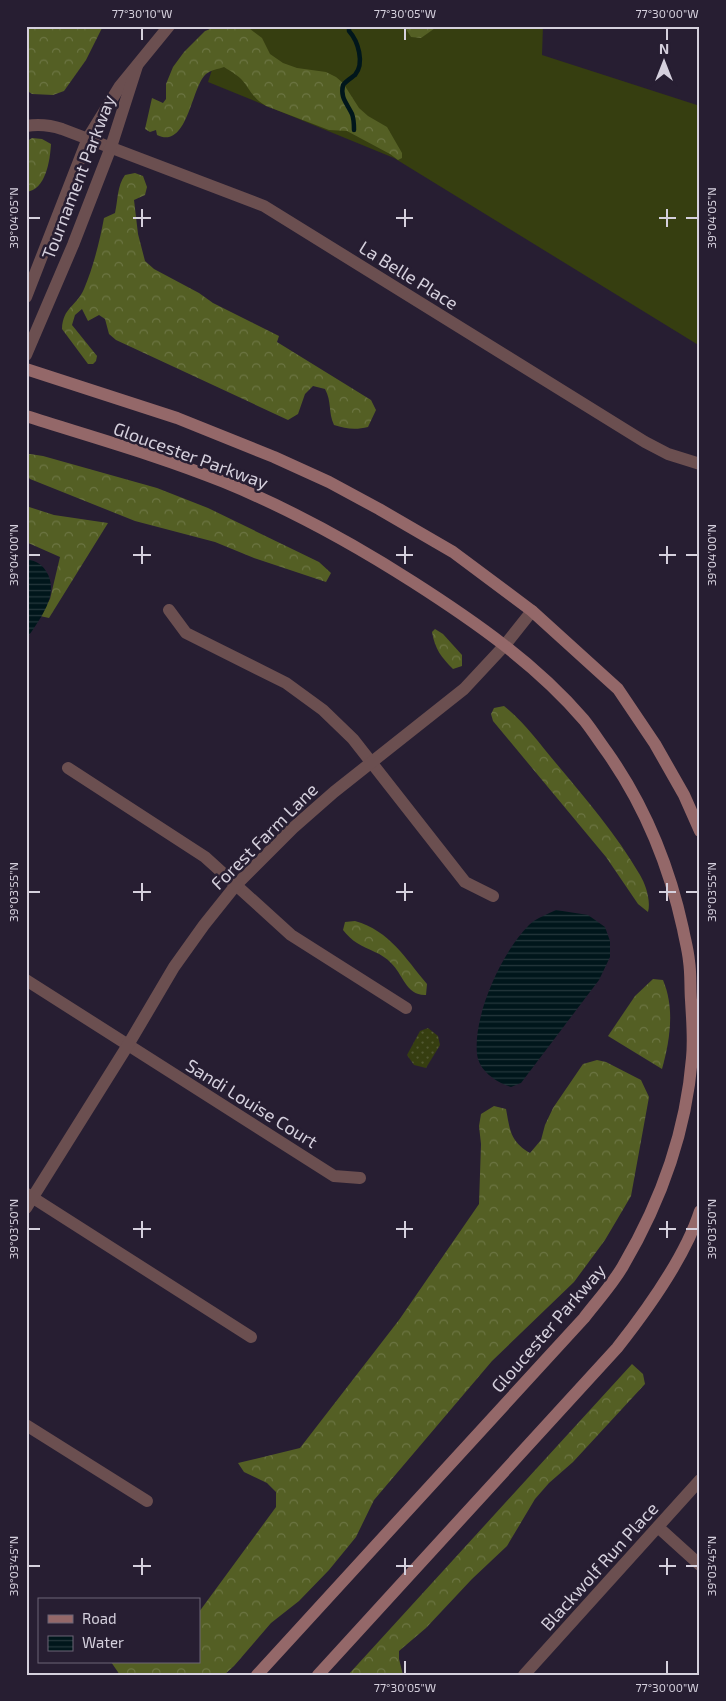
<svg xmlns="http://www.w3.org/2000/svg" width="726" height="1701" viewBox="0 0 726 1701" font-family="'Exo 2',sans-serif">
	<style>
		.grass { fill: #363e10 }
		.forest { fill: url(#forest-crowns) }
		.park { fill: url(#park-dots) }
		.water { fill: url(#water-rules) }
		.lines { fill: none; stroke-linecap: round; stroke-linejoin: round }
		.stream { stroke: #00161b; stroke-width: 4.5 }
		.minor { stroke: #6b4f50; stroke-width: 12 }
		.secondary { stroke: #946869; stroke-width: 12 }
		.ticks { fill: none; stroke: #d5d0dd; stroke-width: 2 }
		.labels { text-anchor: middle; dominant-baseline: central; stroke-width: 5; stroke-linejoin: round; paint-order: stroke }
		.street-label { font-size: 18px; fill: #d5d0dd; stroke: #271e32 }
		.neatline { fill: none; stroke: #d5d0dd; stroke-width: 2 }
		.ticks-label { font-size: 12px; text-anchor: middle; fill: #d5d0dd }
	</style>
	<defs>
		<pattern id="forest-crowns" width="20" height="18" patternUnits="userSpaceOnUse" patternTransform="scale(1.25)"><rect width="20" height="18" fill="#545f24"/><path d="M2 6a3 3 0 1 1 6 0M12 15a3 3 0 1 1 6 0" fill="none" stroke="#6c7543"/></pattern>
		<pattern id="park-dots" width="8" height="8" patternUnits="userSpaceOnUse" patternTransform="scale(1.25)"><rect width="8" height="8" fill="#363e10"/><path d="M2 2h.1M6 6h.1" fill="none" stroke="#525932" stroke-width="1.8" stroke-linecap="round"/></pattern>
		<pattern id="water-rules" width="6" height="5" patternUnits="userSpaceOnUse" patternTransform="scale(1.25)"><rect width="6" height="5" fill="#00161b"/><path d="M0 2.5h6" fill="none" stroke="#24373c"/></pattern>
	</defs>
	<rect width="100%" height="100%" fill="#271e32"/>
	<!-- grass -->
	<path class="grass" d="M226,26h317l-1,29 158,51v240l-306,-188 -186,-76z"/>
	<!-- forest -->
	<g class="forest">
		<path d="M26,26h77l-17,34 -22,31 -11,4 -21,-1 -6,-4z"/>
		<path d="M218,26h28l16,12 8,16 13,9 14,5 29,4 10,5 7,6 16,25 9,8 19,11 15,26v5l-4,2 -8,-6 -43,-23 -18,-1 -63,-24c-10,-6 -14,-12 -20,-21 -5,-8 -14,-13 -22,-18 -6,2 -13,3 -18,7 -15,13 -18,76 -49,61l-1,-5 -6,2 -5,-3 7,-31 11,5 3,-4v-15l7,-17 11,-15 21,-21z"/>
		<path d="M404,26h34l-17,12 -10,-1z"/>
		<path d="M32,138l10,1 9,5c-1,16 -5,46 -25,48v-50z"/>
		<path d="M135,173l8,3 4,11 -2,8 -11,5 4,34 7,27 9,8 45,24 14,10 66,33 -2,6 94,58 5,10 -8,17c-12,3 -22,2 -34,-2 -6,-13 -2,-23 -9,-36l-12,-3 -8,8 -7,20 -10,6 -172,-80 -7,-6 -4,-15 -6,-4 -11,6 -6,-12 -7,6 -3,10 25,31 -1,5 -3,3h-5l-26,-35c1,-22 14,-22 22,-40 9,-21 16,-49 20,-71l11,-5c3,-13 2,-27 10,-38z"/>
		<path d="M30,454l13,2 114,32 51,20 111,54 12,11 -5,9 -72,-24 -39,-16 -80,-21 -105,-42 -4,-4v-20z"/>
		<path d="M26,506l28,9 54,8 -59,95 -9,-2 10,-17 10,-42 -34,-15z"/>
		<path d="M435,629l8,5 19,21v11l-9,3c-12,-12 -18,-20 -21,-37z"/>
		<path d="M504,706c20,16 35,37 51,56 30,36 62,73 85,113 6,10 11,26 8,37l-10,-8 -32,-47 -113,-136 -2,-7 3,-6z"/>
		<path d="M355,921c35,10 50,37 72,63l-1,11c-20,1 -23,-21 -35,-32 -9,-10 -23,-13 -34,-20 -5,-3 -10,-8 -14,-13l2,-8z"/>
		<path d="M653,979l10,1c12,29 7,60 -1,89l-54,-33 27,-40z"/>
		<path d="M597,1060l9,2 35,18 8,17 -18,99 -26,44 -31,42 -82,79 -118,139 -18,37 -27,33 -30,31 -28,22 -37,43 -10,9h-104l-9,-13h88v-50l77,-105v-15l-9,-9 -23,-11 -6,-9 62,-15 99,-128 80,-116 2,-60 -2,-18 2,-12 13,-8 12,3c4,21 4,32 24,44l11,-13 4,-15 8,-17 30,-44z"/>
		<path d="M632,1364l11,10 2,10 -72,78 -24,21 -14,16 -28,47 -35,33 -46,49 -27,23v8l4,16h-55z"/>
	</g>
	<!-- park -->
	<path class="park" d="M428,1028l10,8 2,9 -14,23 -12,-3 -7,-10 13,-24z"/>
	<!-- water -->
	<g class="water">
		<path d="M26,559c9,2 15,4 20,12 15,23 -7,49 -20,69z"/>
		<path d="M556,910l32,5 17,12 5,14v16l-11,23 -78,103 -10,4c-15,-5 -32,-16 -34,-33 -4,-39 25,-102 52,-129 7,-7 19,-11 27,-15z"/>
	</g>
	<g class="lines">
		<!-- stream -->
		<path class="stream" d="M349,26v5c9,10 16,32 6,44 -4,3 -9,6 -12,10 -3,13 4,18 9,29 2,5 2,11 2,16"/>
		<!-- minor -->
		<g class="minor">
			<path d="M26,126c13,-2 24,-1 36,3l202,77 381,236 23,12 32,10"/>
			<path d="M26,297l62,-159 32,-52 49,-60"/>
			<path d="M26,355l47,-110 38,-98 26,-81"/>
			<path d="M169,610l17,23 100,50 37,27 30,29 112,143 28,14"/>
			<path d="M68,768l137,89 86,78 115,73"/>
			<path d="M26,980l308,196 26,2"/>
			<path d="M27,1194l224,143"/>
			<path d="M26,1208l102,-163 46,-78 30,-42 32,-40 57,-57 41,-36 130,-103 41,-44 27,-34"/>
			<path d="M26,1425l121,76"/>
			<path d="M658,1527l42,38"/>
			<path d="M524,1675l176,-195"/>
		</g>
		<!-- secondary -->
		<g class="secondary">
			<path d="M26,369l151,49 97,39 55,25 50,27 74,43 79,59 86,78 37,55 29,51 16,36"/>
			<path d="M26,416c66,21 134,40 198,66 66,27 128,61 189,100 61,39 123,82 171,138 8,10 15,21 23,32 38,54 62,113 76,177 2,11 5,21 6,32 2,13 1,26 2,39 1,19 3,39 1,58 -6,74 -32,145 -69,208 -11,19 -26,35 -39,52l-327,357"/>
			<path d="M318,1675l299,-327c30,-38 68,-91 83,-137"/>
		</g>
	</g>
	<!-- ticks -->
	<path class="ticks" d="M142,28v12M405,28v12M667,28v12M142,209v18M405,209v18M667,209v18M28,218h12M133,218h18M396,218h17M659,218h17M686,218h12M142,546v18M405,546v18M667,546v18M28,555h12M133,555h18M396,555h17M659,555h17M686,555h12M142,883v18M405,883v18M667,883v18M28,892h12M133,892h18M396,892h17M659,892h17M686,892h12M142,1221v17M405,1221v17M667,1221v17M28,1229h12M133,1229h18M396,1229h17M659,1229h17M686,1229h12M142,1558v17M405,1558v17M667,1558v17M28,1566h12M133,1566h18M396,1566h17M659,1566h17M686,1566h12M405,1661v13M667,1661v13"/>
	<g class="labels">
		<!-- street labels -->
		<g class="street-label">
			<text transform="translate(78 177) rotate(-69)">Tournament Parkway</text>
			<text transform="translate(409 275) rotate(32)">La Belle Place</text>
			<text transform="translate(191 455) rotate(20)">Gloucester Parkway</text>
			<text transform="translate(264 836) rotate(-45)">Forest Farm Lane</text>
			<text transform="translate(252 1103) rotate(32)">Sandi Louise Court</text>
			<text transform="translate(548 1328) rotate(-49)">Gloucester Parkway</text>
			<text transform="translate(599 1566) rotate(-48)">Blackwolf Run Place</text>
		</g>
	</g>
	<!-- border -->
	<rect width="726" height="1701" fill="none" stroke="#271e32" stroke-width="55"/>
	<!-- legend -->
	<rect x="38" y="1598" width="162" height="65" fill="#271e32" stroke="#6d6576"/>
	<rect x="48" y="1615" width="25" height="8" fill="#946869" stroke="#6d6576"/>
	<text x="82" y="1624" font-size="15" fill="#d5d0dd">Road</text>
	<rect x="48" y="1636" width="25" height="15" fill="url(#water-rules)" stroke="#6d6576"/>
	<text x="82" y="1648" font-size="15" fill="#d5d0dd">Water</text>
	<!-- north arrow -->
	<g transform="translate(664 62)" stroke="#271e32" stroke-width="4" paint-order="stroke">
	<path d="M0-4L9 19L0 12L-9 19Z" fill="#d5d0dd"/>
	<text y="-8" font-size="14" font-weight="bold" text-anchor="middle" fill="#d5d0dd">N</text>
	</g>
	<rect x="28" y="28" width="670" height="1646" class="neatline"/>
	<g class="ticks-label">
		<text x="142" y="18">77°30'10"W</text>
		<text x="405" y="18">77°30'05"W</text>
		<text x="667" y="18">77°30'00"W</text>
		<text transform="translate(14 218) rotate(-90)" y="4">39°04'05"N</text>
		<text transform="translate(712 218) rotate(-90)" y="4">39°04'05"N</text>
		<text transform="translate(14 555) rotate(-90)" y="4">39°04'00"N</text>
		<text transform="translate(712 555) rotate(-90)" y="4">39°04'00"N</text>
		<text transform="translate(14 892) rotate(-90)" y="4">39°03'55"N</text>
		<text transform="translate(712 892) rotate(-90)" y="4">39°03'55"N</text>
		<text transform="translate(14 1229) rotate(-90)" y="4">39°03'50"N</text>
		<text transform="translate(712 1229) rotate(-90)" y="4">39°03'50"N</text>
		<text transform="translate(14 1566) rotate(-90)" y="4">39°03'45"N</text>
		<text transform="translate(712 1566) rotate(-90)" y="4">39°03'45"N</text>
		<text x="405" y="1692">77°30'05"W</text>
		<text x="667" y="1692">77°30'00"W</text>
	</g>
</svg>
